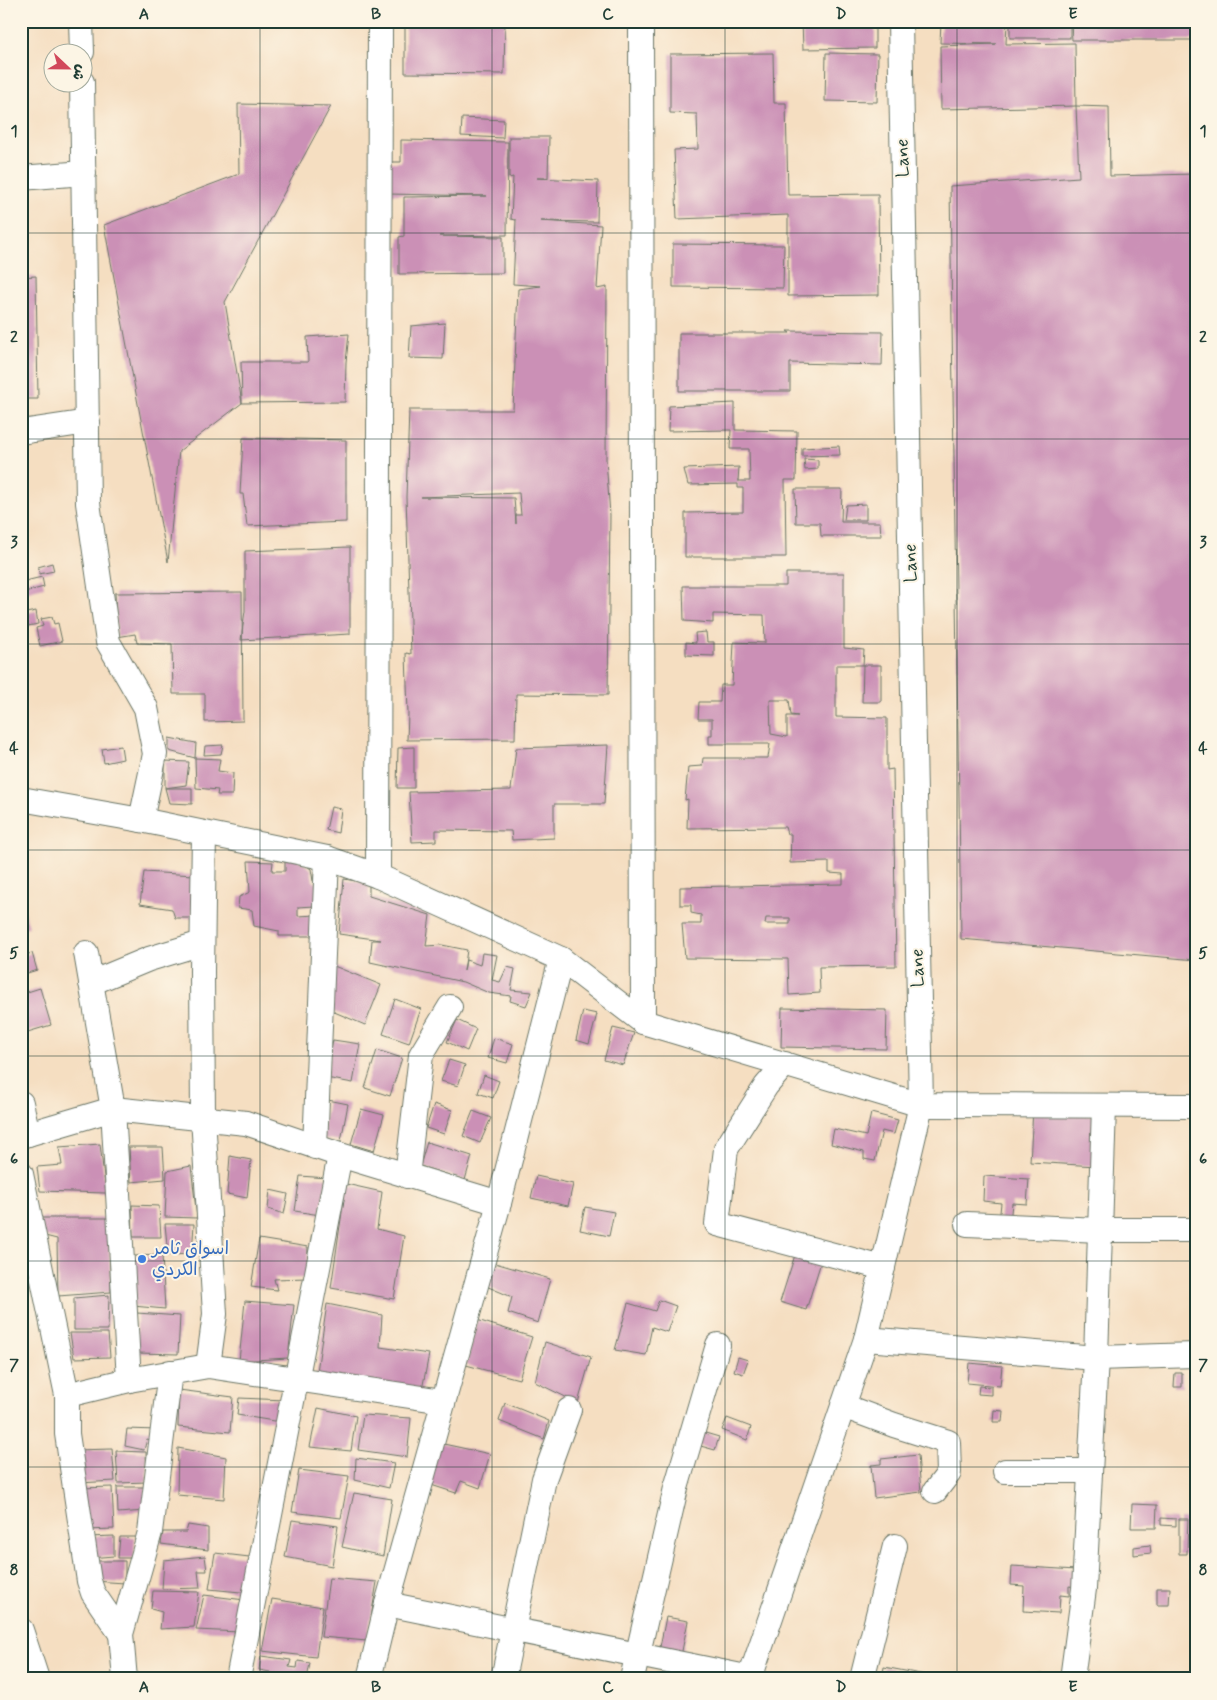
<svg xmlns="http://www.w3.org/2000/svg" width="1217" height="1700" viewBox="0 0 1217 1700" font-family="Mynerve,'Playpen Sans Arabic',sans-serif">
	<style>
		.building { fill: #cb90b6; fill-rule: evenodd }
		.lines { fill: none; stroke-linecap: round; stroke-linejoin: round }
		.minor-casing { stroke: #6a7565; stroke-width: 26 }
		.minor { stroke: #fff; stroke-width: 24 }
		.grid { fill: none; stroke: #1f3d34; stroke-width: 1; stroke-opacity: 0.55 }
		.shop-dot { fill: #3f7fe0; stroke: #fcf5e5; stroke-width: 2 }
		.labels { text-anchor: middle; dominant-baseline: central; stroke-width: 4; stroke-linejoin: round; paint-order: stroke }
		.street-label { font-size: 18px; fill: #1f3d34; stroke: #fcf5e5 }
		.shop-label { font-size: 18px; fill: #366cbe; stroke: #fcf5e5; text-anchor: start }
		.neatline { fill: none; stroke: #1f3d34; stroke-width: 2 }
		.grid-label { font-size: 16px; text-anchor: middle; font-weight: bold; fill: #1f3d34 }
	</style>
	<rect width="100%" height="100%" fill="#fcf5e5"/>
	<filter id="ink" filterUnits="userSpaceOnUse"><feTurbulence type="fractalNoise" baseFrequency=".02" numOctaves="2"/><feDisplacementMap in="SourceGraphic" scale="10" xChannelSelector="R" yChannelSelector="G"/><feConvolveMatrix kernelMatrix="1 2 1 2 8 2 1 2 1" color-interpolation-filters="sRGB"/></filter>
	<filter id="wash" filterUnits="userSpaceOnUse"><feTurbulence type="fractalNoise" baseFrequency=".0096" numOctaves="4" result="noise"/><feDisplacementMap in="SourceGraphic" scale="20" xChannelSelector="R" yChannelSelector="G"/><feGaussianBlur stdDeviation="1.12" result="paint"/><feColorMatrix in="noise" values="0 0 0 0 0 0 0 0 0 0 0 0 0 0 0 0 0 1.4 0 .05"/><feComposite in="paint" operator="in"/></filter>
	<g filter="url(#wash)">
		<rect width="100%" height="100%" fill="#f5dec1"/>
		<g id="blocks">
			<!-- building -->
			<g class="building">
				<path d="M405,21h100l-1,53 -99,-1z"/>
				<path d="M674,21h57v3l-57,1z"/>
				<path d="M802,21h73v27l-72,1z"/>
				<path d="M941,21h66l-1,23 69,-1 1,63 -135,3 -1,-63 56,-2 -56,-1z"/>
				<rect x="1010" y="21" width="60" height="17"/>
				<path d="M1071,21h125v19h-124z"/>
				<path d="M773,53l1,50h12l2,92 90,-1 1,101 -91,1v-81l-111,4 -3,-69 24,-1 -1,-35 -27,-1v-59z"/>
				<path d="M826,53l52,1 -1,48 -52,-1z"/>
				<path d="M238,104l93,2 -106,196 17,101 -1,-41h67l-1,-25 42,-3 -3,28 -1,40 -103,1 -63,48 -11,111 -64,-337 135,-51z"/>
				<path d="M1076,106l33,1 1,69 86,-2v786l-235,-21 -11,-753 129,-9z"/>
				<path d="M462,118l42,2 -1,18 -42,-2z"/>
				<path d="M509,137h40l-1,41h-11l61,3 -1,41 -56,-1 60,4 -4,64 10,-2 -1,172 4,56 -2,180 -92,-1 -1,45 -108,1 1,-26 -2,-61 5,1 -5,-157 3,-87h104l5,-121 23,-3 -28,-2 3,-64 -5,-1 2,-42 -4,1zM519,493l2,22h-5v9l-2,-26 -93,-1z"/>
				<path d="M401,140l107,2 -1,93 -68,1 64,1v36l-104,1v-37l5,-1v-39l83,-1 -99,-2 1,-32h12z"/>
				<path d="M673,244l111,1 -1,43 -110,-1z"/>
				<path d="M36,276l2,123h-17v-122z"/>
				<path d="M445,323l-2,36 -34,-1 2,-32z"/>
				<path d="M787,331l96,1 -1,33 -92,-2v28h-111v-58h111z"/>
				<path d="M735,403v27l62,1 -1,49h-11l1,77h-101v-44l58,-1v-24h-5v-4l-50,1 -4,-16 55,-2 -1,14h12l-1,-32h-19l1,-19 -63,1 1,-25z"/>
				<path d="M243,438l103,2v82l-99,4 -4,-32h-3z"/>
				<path d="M839,446l1,9 -38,1v-8z"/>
				<path d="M804,459l14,1v9l-13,1z"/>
				<path d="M795,489h47l-1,33h39l1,14h-60l-1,-13h-24z"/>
				<path d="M866,504v16h-22l2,-15z"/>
				<path d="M350,547v87l-109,6 4,-29v-60z"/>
				<path d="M52,563l2,8 -15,3 -1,-7z"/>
				<path d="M786,573h58v75l20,2 -1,15h18v37h-19l1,-37h-27v52l51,1v52l6,-1 3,197 -77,1 1,26 -31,2 -1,-36 -103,-1 -3,-34h19v-9l-10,-2v-8h-11v-18l163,-3v-10l-14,-1v-11l-39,1 1,-29h-4l-2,-7 -98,1 1,-29 -3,1 3,-33 14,-1 1,-8h65l2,-14h-61v-9h3v-16h-14l1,-17h21l1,-17h11l2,-43 31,1 -1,-28 -51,-1v9l-29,-2 -1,-35h103zM770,700h19l2,15 7,1h-11v21l-16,-3zM766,918h24v6h-25z"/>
				<path d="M42,577l2,10 -23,6v-11z"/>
				<path d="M242,592l1,129 -38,1v-28h-32l-1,-50 -35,-1 -2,-9 -18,3 -2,-44z"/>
				<path d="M36,611l2,13 -10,2 -2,-13z"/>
				<path d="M52,617l2,7 4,-1 4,18 -22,5 -4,-18 7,-2 -2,-7z"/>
				<path d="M706,632l1,10h7v14l-28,-1v-13l10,1 -1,-10z"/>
				<path d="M169,738l27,5 -1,15 25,1 -2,12 15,2 -1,22h-15l1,-5 -22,-2 -1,-30 -26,-7z"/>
				<path d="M223,745l-2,9 -17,1 1,-9z"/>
				<path d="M608,745l-4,59h-50v34l-42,2 -1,-9 -75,-1v11l-24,1 -3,-50 102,-2 5,-42z"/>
				<path d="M121,746l2,13 -19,4 -2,-14z"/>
				<path d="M414,747v41h-17l1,-40z"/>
				<path d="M165,761l24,1 -3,23 -21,3h27v16l-23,-1 -4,-15z"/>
				<path d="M331,807l10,2 -3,24 -12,-3z"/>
				<path d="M285,850l26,19 2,12 8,5 -6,20 -17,1v9l18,-1 1,21h-38v-5l-25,-5 -2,-16 -14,-2 1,-11 11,-5 -2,-31 25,1 -1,9h13z"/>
				<path d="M144,872l50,3 -2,43h-17l-3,-9 -32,-5z"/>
				<path d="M344,879l25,4v13l61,19 -4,31 16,-1 25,5 -3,21 2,-11 14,5 2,-12 15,2 -5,25 8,2 7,-15 8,2 -4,21 21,2 -6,14 -16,-5 1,-5 -22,-3 -26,-11 -93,-20 2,-22h9l-42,-6z"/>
				<path d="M21,898l8,29 -8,1z"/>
				<path d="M32,953l5,17 -16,5v-19z"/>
				<path d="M334,966l47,19 -16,40 -33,-14z"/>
				<path d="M40,988l11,37 -30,9v-40z"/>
				<path d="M395,999l26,10 -12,34 -26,-9z"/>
				<path d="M782,1008l105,2 -1,39 -105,-2z"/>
				<path d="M583,1011l14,3 -8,30 -13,-4z"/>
				<path d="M457,1020l19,9 -9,22 -20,-9z"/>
				<path d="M613,1028l21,5 -11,32 -19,-5z"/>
				<path d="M494,1038l19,6 -6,19 -19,-5z"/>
				<path d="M333,1040l27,4 -7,39 -27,-5z"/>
				<path d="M377,1050l25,8 -12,38 -25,-8z"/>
				<path d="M449,1060l16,5 -7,21 -17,-5z"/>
				<path d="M484,1075l15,6 -6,17 -15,-5z"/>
				<path d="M328,1100l20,4 -7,37 -19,-3z"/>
				<path d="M434,1104l18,6 -8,24 -18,-6z"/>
				<path d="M361,1109l23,6 -10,36 -23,-7z"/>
				<path d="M1033,1109l65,8 -2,49 -66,-4z"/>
				<path d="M473,1111l18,7 -11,25 -17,-7z"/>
				<path d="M871,1113l27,7 -4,14 -12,-3 -7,30 -11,-2v-7l-33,-8 3,-15 32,7z"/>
				<path d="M427,1142l45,14 -7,24 -45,-14z"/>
				<path d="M100,1144l6,49 -66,-2 -3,-24 25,-2 -3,-18z"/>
				<path d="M129,1147h34l2,32 -34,3z"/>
				<path d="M230,1156l21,4 -4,38 -20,-4z"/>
				<path d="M191,1166l6,52 -32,-1 2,-46z"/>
				<path d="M300,1176l27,2 -7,37 -25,-4z"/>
				<path d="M536,1176l37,8 -5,22 -37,-8z"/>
				<path d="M984,1176l45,3 -2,25 -15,-1 -2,20 -11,-1 2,-19 -18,-2z"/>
				<path d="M346,1184l36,8 -5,37 27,7 -10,63 -63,-11z"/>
				<path d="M270,1190l18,4 -4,20 -16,-5z"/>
				<path d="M132,1205l27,1 2,31h-28z"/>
				<path d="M585,1207l29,5 -5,24 -29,-6z"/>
				<path d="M40,1218h68l3,74 -53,4 -1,-57 -16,-4z"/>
				<path d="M165,1224h29l-2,30 -24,1z"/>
				<path d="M259,1239l49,8 -1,31 -33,1 3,11 -26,-3z"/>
				<path d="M162,1255l3,54 -32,-3v-50z"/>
				<path d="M795,1255l26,7 -15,48 -26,-8z"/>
				<path d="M495,1263l55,16 -12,44 -30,-10 4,-16 -26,-11z"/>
				<path d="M109,1295l-1,35h-34v-32z"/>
				<path d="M659,1300l17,6 -9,26 -15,-5 -6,28 -31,-5 13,-47 27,8z"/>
				<path d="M245,1301l49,4 -6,53 -49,3z"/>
				<path d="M327,1304l55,11 -2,32 49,7 -8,41 -105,-17z"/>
				<path d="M137,1313l43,3 -2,38 -41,-1z"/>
				<path d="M477,1320l55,17 -13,42 -53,-14z"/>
				<path d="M70,1333h38l2,24 -36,1z"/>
				<path d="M545,1342l46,15 -13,46 -43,-21z"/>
				<path d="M738,1357l10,3 -5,14 -9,-3z"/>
				<path d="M969,1363l33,3 -2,20 -33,-3z"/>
				<path d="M1175,1373h7v14h-8z"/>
				<path d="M979,1386l12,1v8l-13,-1z"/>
				<path d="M179,1390l54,7 -3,35 -52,-5z"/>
				<path d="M239,1398l46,2 -5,22 -43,-7z"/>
				<path d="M505,1403l44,18 -5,18 -45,-18z"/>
				<path d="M318,1408l38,8 -5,35 -41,-4z"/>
				<path d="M994,1410l9,1 -1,11h-9z"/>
				<path d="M363,1415l48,3 -4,39 -49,-7z"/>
				<path d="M727,1418l24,9 -4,13 -25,-10z"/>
				<path d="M127,1429l30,1 -3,11 -7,-2 -3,11 -19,-4z"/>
				<path d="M702,1432l17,5 -4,13 -18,-5z"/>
				<path d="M439,1443l51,11 -10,34 -19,-7 -5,12 -28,-9z"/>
				<path d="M178,1448l48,9 -2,42 -47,-4z"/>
				<path d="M112,1449l3,32 -36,2 -4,-33z"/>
				<path d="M116,1451l30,1 1,30 -29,1z"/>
				<path d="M918,1455l3,37 -47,6 -3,-33 10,-1v-5z"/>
				<path d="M356,1458l38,5 -5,25 -34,-8z"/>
				<path d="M299,1470l50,6 -8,42 -49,-6z"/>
				<path d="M112,1487l2,42 -29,1 -5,-42z"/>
				<path d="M117,1487h29l-1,24 -27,2z"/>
				<path d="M354,1493l38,6 -9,57 -41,-9z"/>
				<path d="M1132,1504l25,1 -1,23h-25z"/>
				<path d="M1161,1518l15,1v7l-15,-1z"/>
				<path d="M1179,1519h9l-1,35h-8z"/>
				<path d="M292,1520l46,6 -6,40 -47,-9z"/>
				<path d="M188,1525l20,3v22l-47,-6 2,-12h23z"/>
				<path d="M114,1536v20l-25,2 -2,-21z"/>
				<path d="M120,1537h15l-1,21h-16z"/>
				<path d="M1150,1545l1,8 -17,2v-8z"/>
				<path d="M215,1553l43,5 -7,35 -42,-4z"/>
				<path d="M205,1556l2,15h-9l2,17 -38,1 2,-29z"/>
				<path d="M93,1561h32v22l-31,-2z"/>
				<path d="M1012,1566l64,4 -1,17 -6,-1v10l-9,-1 -1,18 -36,-2 1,-25 -13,-1z"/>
				<path d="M329,1578l48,4 -10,59 -46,-4z"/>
				<path d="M1157,1588h13l-1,17h-12z"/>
				<path d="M153,1591l46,1 -5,35 -34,2 2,-17 -11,-3z"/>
				<path d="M204,1595l41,5 -5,32 -44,-2z"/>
				<path d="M272,1599l51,8 -7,50 -54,-6z"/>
				<path d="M666,1617l22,4 -7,35 -22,-4z"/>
				<path d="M261,1656l30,4 -2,7 8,1 1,-7 12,2 -3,16h-38l1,-7 -11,-2z"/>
				<path d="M884,1667l52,10v2h-54z"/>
				<path d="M1044,1674v5h-12v-4z"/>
			</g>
		</g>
	</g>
	<g filter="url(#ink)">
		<use href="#blocks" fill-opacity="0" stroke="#6a7565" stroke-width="1"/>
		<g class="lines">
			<defs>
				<g id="minor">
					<path d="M81,21l1,31"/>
					<path d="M641,21l2,1001"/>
					<path d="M82,82l6,421 20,139 38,66 9,46 -14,66"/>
					<path d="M21,178l63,-5"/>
					<path d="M21,432l67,-10"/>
					<path d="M21,799l120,21 186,38 51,18 183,83 82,63 278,83 275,1"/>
					<path d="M204,833l-2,138 1,146 12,197 -7,52"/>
					<path d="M378,876l2,-855"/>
					<path d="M86,953l27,156 16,271"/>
					<path d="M91,983l58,-24 53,-16"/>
					<path d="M785,1064l-19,22 -40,63 -9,75 166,44"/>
					<path d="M21,1103l7,31"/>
					<path d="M21,1136l92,-27 133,14 94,32 159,48"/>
					<path d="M315,1147l12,-289"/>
					<path d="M21,1174l46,221v39l22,147 4,12 28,41"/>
					<path d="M407,1176l14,-121 29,-48"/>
					<path d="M967,1224l133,6h96"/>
					<path d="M866,1339l230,19 100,-3"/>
					<path d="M67,1395l62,-15 79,-14 235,35"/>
					<path d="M843,1406l51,19 54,17 1,31 -14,18"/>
					<path d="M1005,1471h85"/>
					<path d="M387,1604l369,75"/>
					<path d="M21,1630l16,49"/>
					<path d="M750,1678l116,-339 55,-234 -21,-1084"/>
					<path d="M125,1679l-4,-45 29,-102 20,-160"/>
					<path d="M238,1679l102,-524"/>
					<path d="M369,1679l18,-75 112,-401 62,-244"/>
					<path d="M503,1679l41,-200 25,-69"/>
					<path d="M632,1679l44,-191 42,-143"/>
					<path d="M862,1679l33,-133"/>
					<path d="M1072,1679l12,-90 12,-231 8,-252"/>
				</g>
			</defs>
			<!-- minor casing -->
			<use href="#minor" class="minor-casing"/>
			<!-- minor -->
			<use href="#minor" class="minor"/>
		</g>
	</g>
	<!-- grid -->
	<path class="grid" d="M260,21v1658M492,21v1658M725,21v1658M957,21v1658M21,233h1175M21,439h1175M21,644h1175M21,850h1175M21,1056h1175M21,1261h1175M21,1467h1175"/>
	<!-- markers -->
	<circle class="shop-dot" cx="142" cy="1259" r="5"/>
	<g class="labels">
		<!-- street labels -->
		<g class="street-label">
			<text transform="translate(903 158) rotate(-91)">Lane</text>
			<text transform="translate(911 563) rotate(-91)">Lane</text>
			<text transform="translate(918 968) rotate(-91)">Lane</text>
		</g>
		<!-- shop labels -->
		<g class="shop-label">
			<text x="152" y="1249">اسواق ثامر<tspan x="152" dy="21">الكردي</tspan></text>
		</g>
	</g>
	<!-- margin -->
	<rect width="1217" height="1700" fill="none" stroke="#fcf5e5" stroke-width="55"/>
	<!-- north arrow -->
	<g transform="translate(68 68) rotate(112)"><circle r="24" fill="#fcf5e5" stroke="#a4ab9e"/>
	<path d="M0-4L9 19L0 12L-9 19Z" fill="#d1495b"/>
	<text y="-8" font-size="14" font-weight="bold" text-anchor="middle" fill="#1f3d34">ش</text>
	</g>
	<rect x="28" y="28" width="1162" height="1644" class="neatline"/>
	<g class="grid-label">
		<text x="144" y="19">A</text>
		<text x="376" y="19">B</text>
		<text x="608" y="19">C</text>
		<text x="841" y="19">D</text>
		<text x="1073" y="19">E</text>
		<text x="14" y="136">1</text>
		<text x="1203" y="136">1</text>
		<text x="14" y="342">2</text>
		<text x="1203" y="342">2</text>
		<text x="14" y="547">3</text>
		<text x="1203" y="547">3</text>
		<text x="14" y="753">4</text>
		<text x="1203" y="753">4</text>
		<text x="14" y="958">5</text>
		<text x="1203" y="958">5</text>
		<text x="14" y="1164">6</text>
		<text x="1203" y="1164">6</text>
		<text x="14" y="1370">7</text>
		<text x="1203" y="1370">7</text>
		<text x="14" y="1575">8</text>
		<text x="1203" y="1575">8</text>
		<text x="144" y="1692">A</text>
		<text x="376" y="1692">B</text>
		<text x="608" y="1692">C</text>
		<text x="841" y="1692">D</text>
		<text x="1073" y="1692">E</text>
	</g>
</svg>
